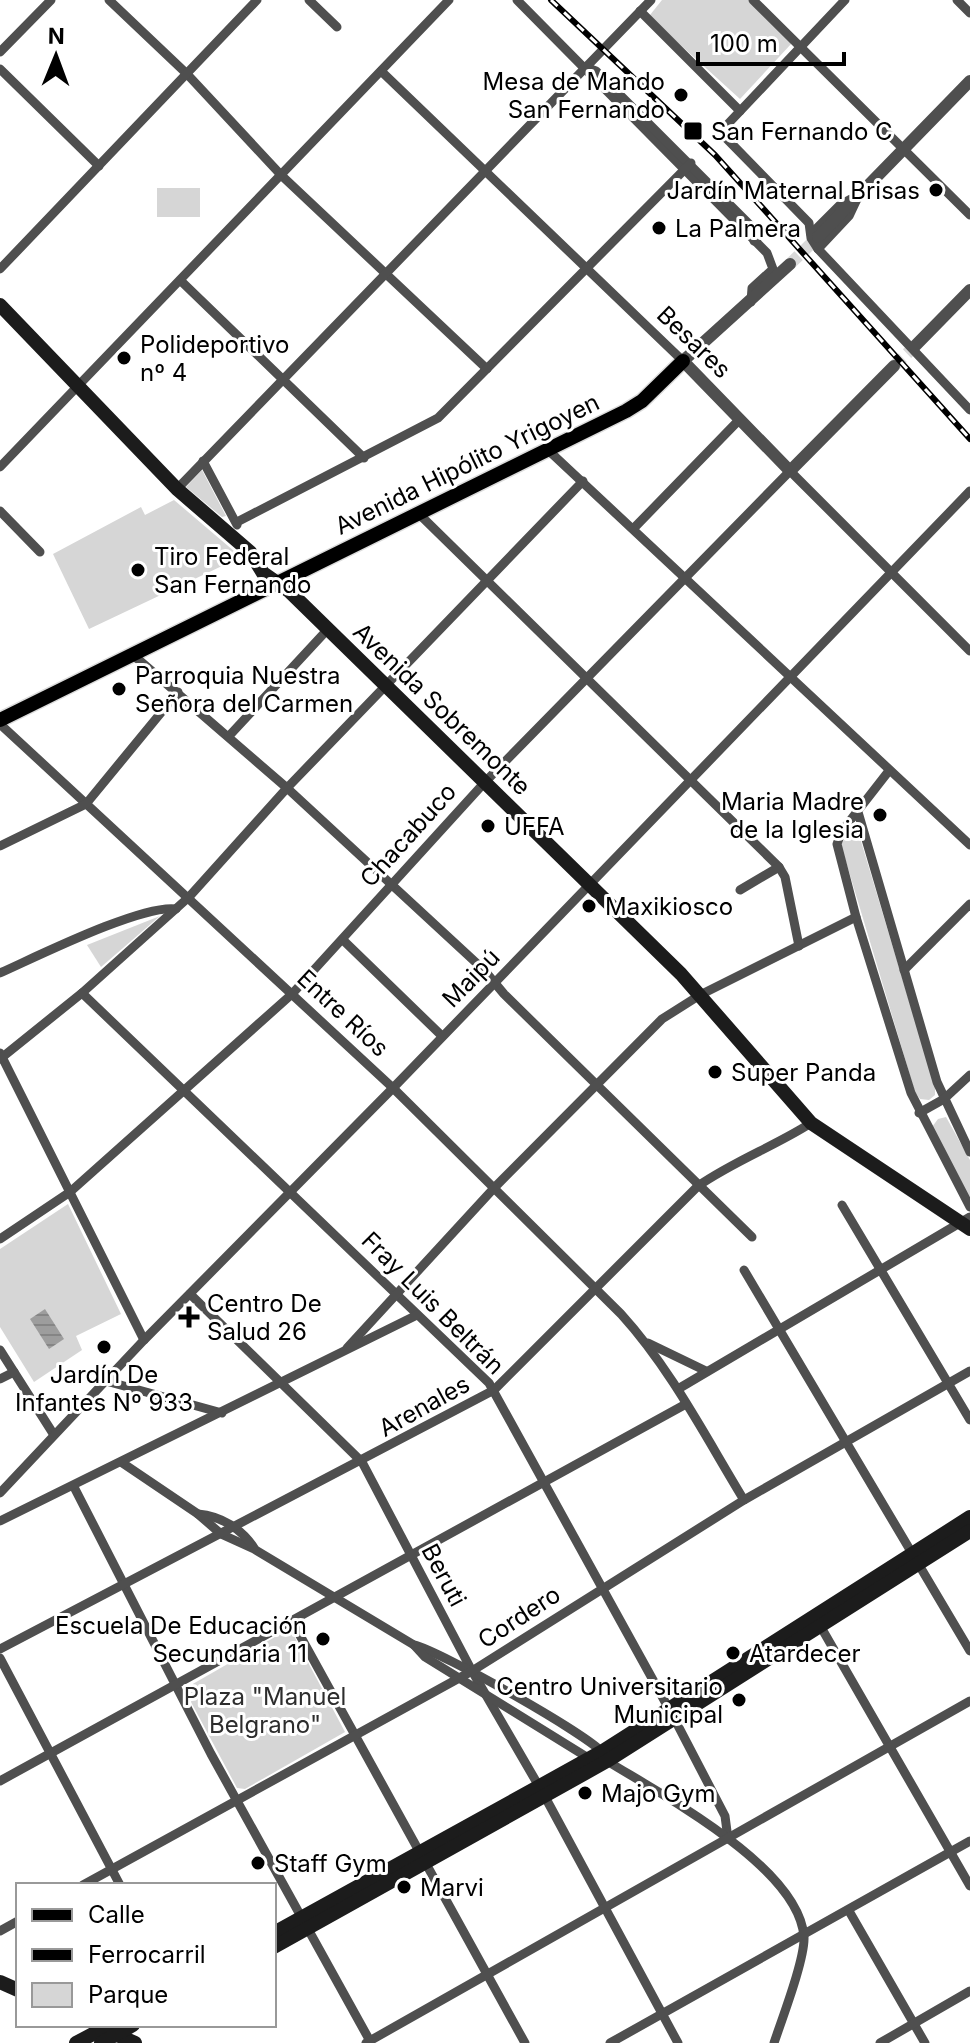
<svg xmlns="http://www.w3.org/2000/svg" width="970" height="2043" viewBox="0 0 970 2043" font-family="Inter,sans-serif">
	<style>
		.park { fill: #d6d6d6 }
		.water { fill: url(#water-rules) }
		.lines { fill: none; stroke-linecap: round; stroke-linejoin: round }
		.tertiary-tunnel { stroke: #d9d9d9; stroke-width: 12; stroke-dasharray: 12 6; stroke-linecap: butt }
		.primary-casing { stroke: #dbdbdb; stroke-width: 17 }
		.minor { stroke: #4f4f4f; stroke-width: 9 }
		.tertiary { stroke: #4f4f4f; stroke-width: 12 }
		.secondary { stroke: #1c1c1c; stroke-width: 14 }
		.primary { stroke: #000; stroke-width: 14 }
		.rail-casing { stroke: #000; stroke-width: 6 }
		.rail { stroke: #fff; stroke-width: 3; stroke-dasharray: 9; stroke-linecap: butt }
		.poi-dot { fill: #000; stroke: #fff; stroke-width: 3 }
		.labels { text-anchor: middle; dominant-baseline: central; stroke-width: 6; stroke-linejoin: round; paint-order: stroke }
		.poi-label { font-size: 24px; fill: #000; stroke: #fff; text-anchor: start }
		.street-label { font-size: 24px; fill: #000; stroke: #fff }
		.park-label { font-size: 24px; fill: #2d2d2d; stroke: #fff }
	</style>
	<defs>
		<pattern id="water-rules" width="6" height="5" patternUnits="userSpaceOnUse" patternTransform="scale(2)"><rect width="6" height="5" fill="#9d9d9d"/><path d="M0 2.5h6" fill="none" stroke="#858585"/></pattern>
	</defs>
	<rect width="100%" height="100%" fill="#fff"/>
	<!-- park -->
	<g class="park">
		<path d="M662,0h87l43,43 -52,56 -87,-79 -3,-5z"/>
		<rect x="157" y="188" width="43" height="29"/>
		<path d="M202,470l24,46 -4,1 -36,-30z"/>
		<path d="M174,500l67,57 -152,72 -36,-75 88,-47 4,8z"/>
		<path d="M847,835l13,3 75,249v8l-6,5 -9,-1 -5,-7 -74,-247z"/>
		<path d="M160,916l-59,51 -14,-22z"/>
		<path d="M946,1117l24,43v40l-38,-73 6,-8z"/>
		<path d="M68,1204l53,110 -45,22 6,14 -48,32 -34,-55v-78z"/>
		<path d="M287,1630l6,4 52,98 -100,57 -8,-1 -53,-99z"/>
	</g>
	<!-- water -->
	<path class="water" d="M45,1309l19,30 -15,10 -19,-30z"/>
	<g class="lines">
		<!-- tertiary-tunnel -->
		<g class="tertiary-tunnel">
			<path d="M790,264l28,-27"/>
			<path d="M894,366l21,-20"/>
		</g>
		<defs>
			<path id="primary" d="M0,720l626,-309 16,-10 41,-40"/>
		</defs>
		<!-- primary casing -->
		<use href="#primary" class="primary-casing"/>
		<!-- minor -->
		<g class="minor">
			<path d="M109,0l78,74 94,101 206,194"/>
			<path d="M309,0l28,27"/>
			<path d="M517,0l250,253 6,16 -21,19 -1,14"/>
			<path d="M753,0l217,215"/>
			<path d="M845,0l-120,127v10l84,86 2,15 7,11 152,161"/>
			<path d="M957,0l13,13"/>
			<path d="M640,11l100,100"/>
			<path d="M0,52l51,-52"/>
			<path d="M585,67l11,4 164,164 -6,6"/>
			<path d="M0,69l99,97"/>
			<path d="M381,71l302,290"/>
			<path d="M811,234l29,-29 11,-6"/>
			<path d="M818,249l31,-33 8,-17"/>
			<path d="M0,269l257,-269"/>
			<path d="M181,281l183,177"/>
			<path d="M548,450l422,395"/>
			<path d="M203,461l34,64"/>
			<path d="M0,467l449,-467"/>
			<path d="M177,489l474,-489"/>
			<path d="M0,511l40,41"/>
			<path d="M418,513l361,354 6,10 14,69"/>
			<path d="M237,522l201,-104 253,-255"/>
			<path d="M634,528l106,-109"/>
			<path d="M132,654l155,134 197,182 20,24 248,243"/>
			<path d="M0,724l393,364 228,226c50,55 84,122 123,186"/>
			<path d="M229,736l99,-107"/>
			<path d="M888,772l-46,59 -5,13 19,73 55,176 59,114"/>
			<path d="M858,812l79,270 33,70"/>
			<path d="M0,846l86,-42 92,-112"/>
			<path d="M740,890l39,-23"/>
			<path d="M343,940l99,96"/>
			<path d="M904,970l66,-66"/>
			<path d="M0,973c36,-16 142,-69 176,-64"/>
			<path d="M82,993l407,390 185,335 51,98 3,23"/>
			<path d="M0,1053l144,287"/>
			<path d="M0,1059l82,-66 107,-96 98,-109 296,-307"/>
			<path d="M919,1113l25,-14 26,-24"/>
			<path d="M842,1205l128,215"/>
			<path d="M0,1239l70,-47 222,-198 193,-212 305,-311 180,180"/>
			<path d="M744,1270l226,381"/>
			<path d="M190,1294l172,168 110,209 72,124 134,248"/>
			<path d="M648,1343l58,28"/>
			<path d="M347,1348l148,-161 167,-168 38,-24 156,-78"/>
			<path d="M0,1350l54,85"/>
			<path d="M0,1379l14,-7"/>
			<path d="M106,1381l116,32"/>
			<path d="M678,1389l292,-172"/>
			<path d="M121,1462l77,52 23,20 33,15 160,96c26,6 177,91 191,110"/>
			<path d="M74,1487l137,267 159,287"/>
			<path d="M0,1493l144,-153 249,-252 577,-597"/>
			<path d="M198,1514c23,2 44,15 56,34"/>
			<path d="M0,1521l417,-206"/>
			<path d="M292,1621l233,422"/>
			<path d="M818,1622l152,264"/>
			<path d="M414,1645l11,12 165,102 17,2c55,34 192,106 197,176 1,22 -22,82 -30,106"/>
			<path d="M0,1649l494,-259 204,-204c36,-25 77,-40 113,-63"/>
			<path d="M0,1658l120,227"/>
			<path d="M0,1781l686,-377"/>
			<path d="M83,1885l389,-214 272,-171 226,-129"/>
			<path d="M849,1911l76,132"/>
			<path d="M0,1931l18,-10"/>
			<path d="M366,2043l604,-342"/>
			<path d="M610,2043l360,-202"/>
			<path d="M880,2043l90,-52"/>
		</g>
		<!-- tertiary -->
		<g class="tertiary">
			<path d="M818,237l152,-156"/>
			<path d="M790,264l-107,97 107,110 104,-105"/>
			<path d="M915,346l55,-56"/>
		</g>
		<!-- secondary -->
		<g class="secondary">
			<path d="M0,305l177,184 73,63 13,21 26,18 392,383 130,149 159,106"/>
			<path d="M274,1933l329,-182 367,-234"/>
			<path d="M274,1947l333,-186 363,-230"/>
			<path d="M0,1982l18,8"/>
			<path d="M95,2025l40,18"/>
			<path d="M76,2043l32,-17"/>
			<path d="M101,2043l32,-18"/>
		</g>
		<!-- primary -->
		<use href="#primary" class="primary"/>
		<defs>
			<path id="rail" d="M551,0l164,155 255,284"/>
		</defs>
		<!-- rail casing -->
		<use href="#rail" class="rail-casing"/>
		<!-- rail -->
		<use href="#rail" class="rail"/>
	</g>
	<!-- markers -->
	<g class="poi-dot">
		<circle cx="681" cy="95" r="8"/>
		<rect x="683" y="121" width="20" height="20" rx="4"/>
		<circle cx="936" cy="190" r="8"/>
		<circle cx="659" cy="228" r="8"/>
		<circle cx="124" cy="358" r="8"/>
		<circle cx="138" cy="570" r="8"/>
		<circle cx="119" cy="689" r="8"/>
		<circle cx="880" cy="815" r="8"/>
		<circle cx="488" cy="826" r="8"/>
		<circle cx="589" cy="906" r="8"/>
		<circle cx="715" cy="1072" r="8"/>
		<path d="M185 1305h8v8h8v8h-8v8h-8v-8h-8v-8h8z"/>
		<circle cx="104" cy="1347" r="8"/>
		<circle cx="323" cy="1639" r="8"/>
		<circle cx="733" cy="1653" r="8"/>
		<circle cx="739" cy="1700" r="8"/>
		<circle cx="585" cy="1793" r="8"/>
		<circle cx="258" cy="1863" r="8"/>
		<circle cx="404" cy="1887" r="8"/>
	</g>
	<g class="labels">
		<!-- poi labels -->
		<g class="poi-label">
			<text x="665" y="81" text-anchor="end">Mesa de Mando<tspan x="665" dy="28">San Fernando</tspan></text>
			<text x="711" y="131">San Fernando C</text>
			<text x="920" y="190" text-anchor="end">Jardín Maternal Brisas</text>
			<text x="675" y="228">La Palmera</text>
			<text x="140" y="344">Polideportivo<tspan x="140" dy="28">nº 4</tspan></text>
			<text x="154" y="556">Tiro Federal<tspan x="154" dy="28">San Fernando</tspan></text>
			<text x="135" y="675">Parroquia Nuestra<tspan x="135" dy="28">Señora del Carmen</tspan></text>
			<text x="864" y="801" text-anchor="end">Maria Madre<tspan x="864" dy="28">de la Iglesia</tspan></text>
			<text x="504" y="826">UFFA</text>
			<text x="605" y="906">Maxikiosco</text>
			<text x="731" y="1072">Super Panda</text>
			<text x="207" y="1303">Centro De<tspan x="207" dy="28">Salud 26</tspan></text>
			<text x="104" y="1374" text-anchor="middle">Jardín De<tspan x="104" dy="28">Infantes Nº 933</tspan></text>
			<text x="307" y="1625" text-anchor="end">Escuela De Educación<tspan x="307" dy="28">Secundaria 11</tspan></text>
			<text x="749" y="1653">Atardecer</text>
			<text x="723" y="1686" text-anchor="end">Centro Universitario<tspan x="723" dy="28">Municipal</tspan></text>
			<text x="601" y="1793">Majo Gym</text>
			<text x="274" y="1863">Staff Gym</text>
			<text x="420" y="1887">Marvi</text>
		</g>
		<!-- street labels -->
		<g class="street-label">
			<text transform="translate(694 342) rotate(44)">Besares</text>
			<text transform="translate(467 464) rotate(-26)">Avenida Hipólito Yrigoyen</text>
			<text transform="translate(442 709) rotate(44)">Avenida Sobremonte</text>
			<text transform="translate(408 835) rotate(-48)">Chacabuco</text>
			<text transform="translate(471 978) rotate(-46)">Maipú</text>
			<text transform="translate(343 1013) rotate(43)">Entre Ríos</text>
			<text transform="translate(433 1303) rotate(45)">Fray Luis Beltrán</text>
			<text transform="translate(424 1406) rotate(-29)">Arenales</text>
			<text transform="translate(444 1575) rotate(62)">Beruti</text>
			<text transform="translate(519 1617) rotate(-33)">Cordero</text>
		</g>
		<!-- park labels -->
		<g class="park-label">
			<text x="265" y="1696">Plaza "Manuel<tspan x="265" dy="28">Belgrano"</tspan></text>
		</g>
	</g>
	<!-- legend -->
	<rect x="16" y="1883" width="260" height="144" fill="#ffffff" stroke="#999999" stroke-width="2"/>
	<rect x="32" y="1909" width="40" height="12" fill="#000000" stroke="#999999" stroke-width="2"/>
	<text x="88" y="1923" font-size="24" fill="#000000">Calle</text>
	<rect x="32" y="1949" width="40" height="12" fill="#000000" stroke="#999999" stroke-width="2"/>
	<text x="88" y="1963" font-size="24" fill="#000000">Ferrocarril</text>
	<rect x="32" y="1983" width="40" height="24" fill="#d6d6d6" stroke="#999999" stroke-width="2"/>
	<text x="88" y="2003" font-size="24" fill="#000000">Parque</text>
	<!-- north arrow -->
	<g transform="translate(56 56) rotate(1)" stroke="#ffffff" stroke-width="6" paint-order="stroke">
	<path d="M0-6L14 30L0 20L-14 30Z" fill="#000000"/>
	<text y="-12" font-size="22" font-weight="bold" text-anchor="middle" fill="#000000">N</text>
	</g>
	<!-- scale -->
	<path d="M698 52v12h146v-12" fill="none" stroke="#000000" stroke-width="4"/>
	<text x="710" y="52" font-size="24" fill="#000000" stroke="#ffffff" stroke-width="6" paint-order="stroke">100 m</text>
</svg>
